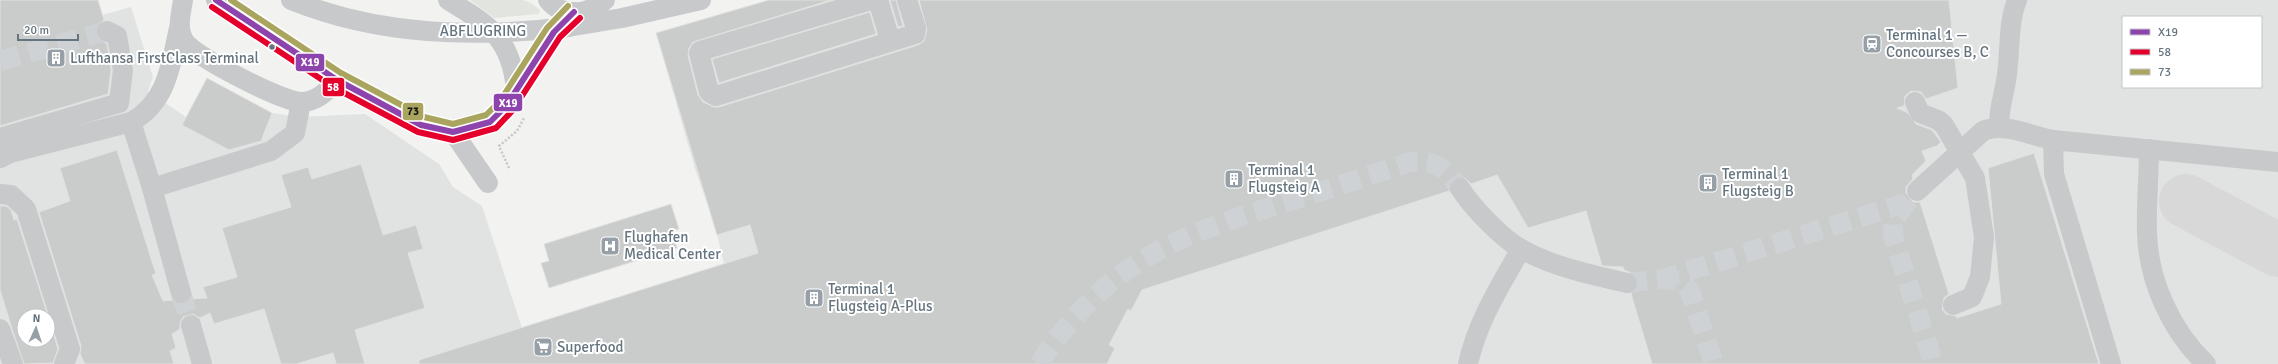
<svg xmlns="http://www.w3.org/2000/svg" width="2278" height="364" viewBox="0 0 2278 364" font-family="Signika,sans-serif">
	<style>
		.built { fill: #e1e2e2; fill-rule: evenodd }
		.grass { fill: #e2e5df }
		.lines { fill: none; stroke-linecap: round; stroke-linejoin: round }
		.taxiway { stroke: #d8d8d8; stroke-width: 54 }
		.building { fill: #cacbcb; stroke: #e1e1e0 }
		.minor-tunnel { stroke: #cfd2d4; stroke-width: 20; stroke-dasharray: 20 10; stroke-linecap: butt }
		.path { stroke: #c6c7c6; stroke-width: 2.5; stroke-dasharray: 2 2; stroke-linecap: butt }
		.minor { stroke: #c8c9ca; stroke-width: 20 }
		.minor-bridge { stroke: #c8c9ca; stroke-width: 20 }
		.bus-1-casing { stroke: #fff; stroke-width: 9 }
		.bus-2-casing { stroke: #fff; stroke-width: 9 }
		.bus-3-casing { stroke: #fff; stroke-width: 9 }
		.bus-1 { stroke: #8e44ad; stroke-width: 6 }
		.bus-2 { stroke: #e4002b; stroke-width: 6 }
		.bus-3 { stroke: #aaa55e; stroke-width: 6 }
		.bus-dot { fill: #65747e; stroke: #fff; stroke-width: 1.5 }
		.labels { text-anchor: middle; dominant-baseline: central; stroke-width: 4; stroke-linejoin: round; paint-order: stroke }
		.street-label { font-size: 15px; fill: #65747e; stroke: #fff }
		.poi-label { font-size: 15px; fill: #65747e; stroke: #fff; text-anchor: start }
		.line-badge { stroke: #fff; stroke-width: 1.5 }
		.badge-label { font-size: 11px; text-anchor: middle; font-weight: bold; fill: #fff }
		.pale-badge-label { font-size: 11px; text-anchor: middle; font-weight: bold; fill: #111 }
	</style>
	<rect width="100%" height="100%" fill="#f2f2f1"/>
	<!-- built -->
	<path class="built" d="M0,0h98l5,15 28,-8 22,70 -5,14 38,26 21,-39 65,35 27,4 66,-3 74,50 14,23 29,19 40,122 202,-64 -9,-39 -19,-53 -40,-139 113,-33h1509v364h-2278zM2123,17h138v70h-138zM24,316h24v24h-24z"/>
	<!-- grass -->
	<path class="grass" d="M470,0h53l8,3 9,7 -1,4 -45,4z"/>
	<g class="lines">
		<!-- taxiway -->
		<path class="taxiway" d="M2186,201l92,49"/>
	</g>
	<!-- building -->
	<g class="building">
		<path d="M0,0h98l6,20 -7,6 -1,6 2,6 9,6 4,26 -3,24 -108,32z"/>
		<path d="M769,0h62l-138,42 -4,6 -1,8 10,39 5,7 11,5h5l199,-62 6,-4 3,-11 -8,-30h1030l9,88 -32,11 -5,-7 -10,-1 -6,5 -1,10 -7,2 11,5 8,11 16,6 9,12 -4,4 -15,5 4,10 -14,14 1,4 -7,8v6l7,9h7l29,92 -5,4 -2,11 4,5 10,2 1,2 44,-14 -13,-136 46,-15 65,211h-447l-21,-70 7,-8v-7l-4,-5 -10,-4 -1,-3 -21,-1 -16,-55 -58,17 -31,-53 -26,9 -6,-6 -6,-1 -9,6 -1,8 -307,99 -11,21 -3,-2 -19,36 6,3 -8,16h-688v-4l339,-107 -8,-28 -33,10 -61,-202z"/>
		<path d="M890,0h6l7,26 -5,1z"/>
		<path d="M870,12l6,22 -157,49 -7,-24z"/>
		<path d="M207,78l65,35 -11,28 -32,9 -47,-25z"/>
		<path d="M117,150l39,124 -4,1 11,26 9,-1 6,4h6l6,-5 17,-1 -4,-11 34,-10 -15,-49 69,-21 -10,-32 27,-8 4,12 49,-15 22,71 33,-10 7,24 -15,4 17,55 -70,22 10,34h-29l-3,-11 -37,11h-15l-17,-55 -50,15 -4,-11 -10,5 -7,-4 -10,3 -3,6v6l-8,5 4,14 -6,3 4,13h-89l-5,-10 1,-8 -42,-134 31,-11 -10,-33z"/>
		<path d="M671,204l8,25 -7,2 5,17 -128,40 -8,-25 8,-2 -5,-17z"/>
		<path d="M0,206h6l5,4 3,10 3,-1 31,97h-24v24h24v-23l10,32 -5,14 -29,1 -12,-35 -12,-39z"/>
	</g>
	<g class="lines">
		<!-- minor-tunnel -->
		<g class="minor-tunnel">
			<path d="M0,61l107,-30"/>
			<path d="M1909,200l-16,21v15l37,116 2,12"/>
			<path d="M1659,280l247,-77"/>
			<path d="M1627,283c21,-1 50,-12 63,8l24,73"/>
			<path d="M181,293l10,32"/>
			<path d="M1040,364c9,-17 22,-32 34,-46 62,-69 124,-88 209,-115 43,-13 85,-27 127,-41 28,-2 34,6 50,26"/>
		</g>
		<!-- path -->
		<path class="path" d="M509,168l-10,-22 18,-15 7,-13"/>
		<!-- minor -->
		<g class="minor">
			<path d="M183,0c-2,14 -7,29 2,42 12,16 96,59 116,60 16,0 26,-11 36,-22"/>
			<path d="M216,0l121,80 84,45 32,7 37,-10 16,-16 48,-74 20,-20"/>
			<path d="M448,0c41,25 63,38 68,89"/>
			<path d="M548,0c16,19 41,14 57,0"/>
			<path d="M871,0l-171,51 -1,2 10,39 7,4 199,-62 1,-6 -9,-28"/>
			<path d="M878,0l12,40"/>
			<path d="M568,27l54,-9 79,-18"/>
			<path d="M1915,102l5,11 18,7 6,5 31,53 9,59 -4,40 -8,20 -19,8"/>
			<path d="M131,122l21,66 29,105"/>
			<path d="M1999,127c0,-20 4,-28 7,-46 5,-27 1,-56 11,-81"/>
			<path d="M453,132l35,51"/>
			<path d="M0,138l119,-35 4,-33 -6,-34 -10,-5"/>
			<path d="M2053,140l1,34 57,190"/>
			<path d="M2149,149c0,28 -3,56 -2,83 1,48 24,99 59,132"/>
			<path d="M0,158l10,-5 121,-31c36,-19 40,-58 48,-94"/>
			<path d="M152,188l119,-37 24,-18 6,-31"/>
			<path d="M1460,188c11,18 43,52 63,62 31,17 69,25 104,33"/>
			<path d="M1917,191l66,-60c21,-9 48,5 70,9l225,22"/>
			<path d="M0,194l11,1 15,14 44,140 -6,15"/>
			<path d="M191,325l11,39"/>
			<path d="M0,329l13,35"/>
			<path d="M1468,364c9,-42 32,-78 53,-115"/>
		</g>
		<!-- minor-bridge -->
		<path class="minor-bridge" d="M291,0c89,36 183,38 277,27"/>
		<defs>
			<path id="bus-1" d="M216,0l121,80 84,45 32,7 37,-10 16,-16 48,-74 20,-20"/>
			<path id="bus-2" d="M212,7l121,80 85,45 35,8 43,-12 17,-18 47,-73 20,-19"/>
			<path id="bus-3" d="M231,0l110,73 83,44 29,7 33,-9 14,-14 47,-73 21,-22"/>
		</defs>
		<!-- bus-1 casing -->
		<use href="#bus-1" class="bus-1-casing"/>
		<!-- bus-2 casing -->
		<use href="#bus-2" class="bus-2-casing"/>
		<!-- bus-3 casing -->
		<use href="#bus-3" class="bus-3-casing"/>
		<!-- bus-1 -->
		<use href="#bus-1" class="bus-1"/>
		<!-- bus-2 -->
		<use href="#bus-2" class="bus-2"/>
		<!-- bus-3 -->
		<use href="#bus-3" class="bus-3"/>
	</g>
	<!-- icons -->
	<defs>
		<symbol id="station-square" viewBox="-11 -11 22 22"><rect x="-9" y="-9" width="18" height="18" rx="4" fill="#96a0a6" stroke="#fff"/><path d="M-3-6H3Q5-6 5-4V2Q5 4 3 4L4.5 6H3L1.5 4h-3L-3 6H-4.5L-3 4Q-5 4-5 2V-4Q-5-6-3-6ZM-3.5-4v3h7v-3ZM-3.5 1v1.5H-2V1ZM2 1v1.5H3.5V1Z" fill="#fff"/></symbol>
		<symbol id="building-square" viewBox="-11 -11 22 22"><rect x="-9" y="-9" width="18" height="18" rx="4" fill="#96a0a6" stroke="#fff"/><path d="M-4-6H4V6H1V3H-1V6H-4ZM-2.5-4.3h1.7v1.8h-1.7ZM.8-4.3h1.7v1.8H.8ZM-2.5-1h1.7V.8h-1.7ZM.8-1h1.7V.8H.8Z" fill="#fff"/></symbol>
		<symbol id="hospital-square" viewBox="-11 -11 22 22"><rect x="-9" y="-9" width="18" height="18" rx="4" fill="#96a0a6" stroke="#fff"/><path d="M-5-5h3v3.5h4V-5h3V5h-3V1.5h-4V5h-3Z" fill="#fff"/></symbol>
		<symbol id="supermarket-square" viewBox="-11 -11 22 22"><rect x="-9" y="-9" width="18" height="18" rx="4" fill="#96a0a6" stroke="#fff"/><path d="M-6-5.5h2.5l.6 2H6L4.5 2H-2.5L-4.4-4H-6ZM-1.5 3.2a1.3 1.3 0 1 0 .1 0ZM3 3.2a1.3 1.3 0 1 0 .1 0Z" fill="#fff"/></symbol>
	</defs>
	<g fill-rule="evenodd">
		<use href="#station-square" x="1861" y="33" width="22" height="22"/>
		<use href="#building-square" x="45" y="47" width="22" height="22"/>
		<use href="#building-square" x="1223" y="168" width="22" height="22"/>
		<use href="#building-square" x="1697" y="172" width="22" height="22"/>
		<use href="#hospital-square" x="599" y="235" width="22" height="22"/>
		<use href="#building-square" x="803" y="287" width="22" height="22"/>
		<use href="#supermarket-square" x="532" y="336" width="22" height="22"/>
	</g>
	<!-- markers -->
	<circle class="bus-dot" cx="272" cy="47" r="3.5"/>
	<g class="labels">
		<!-- street labels -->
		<g class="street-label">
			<text x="483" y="31">ABFLUGRING</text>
		</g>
		<!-- poi labels -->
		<g class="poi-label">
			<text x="1886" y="35">Terminal 1 —<tspan x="1886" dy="17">Concourses B, C</tspan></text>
			<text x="70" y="58">Lufthansa FirstClass Terminal</text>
			<text x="1248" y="170">Terminal 1<tspan x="1248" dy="17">Flugsteig A</tspan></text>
			<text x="1722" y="174">Terminal 1<tspan x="1722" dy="17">Flugsteig B</tspan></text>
			<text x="624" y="237">Flughafen<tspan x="624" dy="17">Medical Center</tspan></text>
			<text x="828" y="289">Terminal 1<tspan x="828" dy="17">Flugsteig A-Plus</tspan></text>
			<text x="557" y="347">Superfood</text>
		</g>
	</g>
	<g class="line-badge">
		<rect x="295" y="53" width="30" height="19" rx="4" fill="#8e44ad"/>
		<rect x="322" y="77" width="23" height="20" rx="4" fill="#e4002b"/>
		<rect x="493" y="93" width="30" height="19" rx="4" fill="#8e44ad"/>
		<rect x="402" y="102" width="22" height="19" rx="4" fill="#aaa55e"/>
	</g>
	<g class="badge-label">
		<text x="310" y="66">X19</text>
		<text x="333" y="91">58</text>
		<text x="508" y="107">X19</text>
	</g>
	<g class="pale-badge-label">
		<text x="413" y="115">73</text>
	</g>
	<!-- legend -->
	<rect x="2122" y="16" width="140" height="72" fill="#ffffff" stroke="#c1c7cb"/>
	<rect x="2130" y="29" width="20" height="6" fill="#8e44ad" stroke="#c1c7cb"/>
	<text x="2158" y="36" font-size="12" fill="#65747e">X19</text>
	<rect x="2130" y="49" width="20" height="6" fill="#e4002b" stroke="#c1c7cb"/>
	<text x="2158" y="56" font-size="12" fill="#65747e">58</text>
	<rect x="2130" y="69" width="20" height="6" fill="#aaa55e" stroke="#c1c7cb"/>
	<text x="2158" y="76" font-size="12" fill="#65747e">73</text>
	<!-- north arrow -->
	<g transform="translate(36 328) rotate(3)"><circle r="19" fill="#ffffff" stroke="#c1c7cb"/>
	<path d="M0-3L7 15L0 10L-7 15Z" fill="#96a0a6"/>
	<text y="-6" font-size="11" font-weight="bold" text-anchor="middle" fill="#65747e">N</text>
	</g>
	<!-- scale -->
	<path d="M18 34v6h60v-6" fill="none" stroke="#65747e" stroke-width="2"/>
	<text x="24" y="34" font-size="12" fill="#65747e" stroke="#ffffff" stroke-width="3" paint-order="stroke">20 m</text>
</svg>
